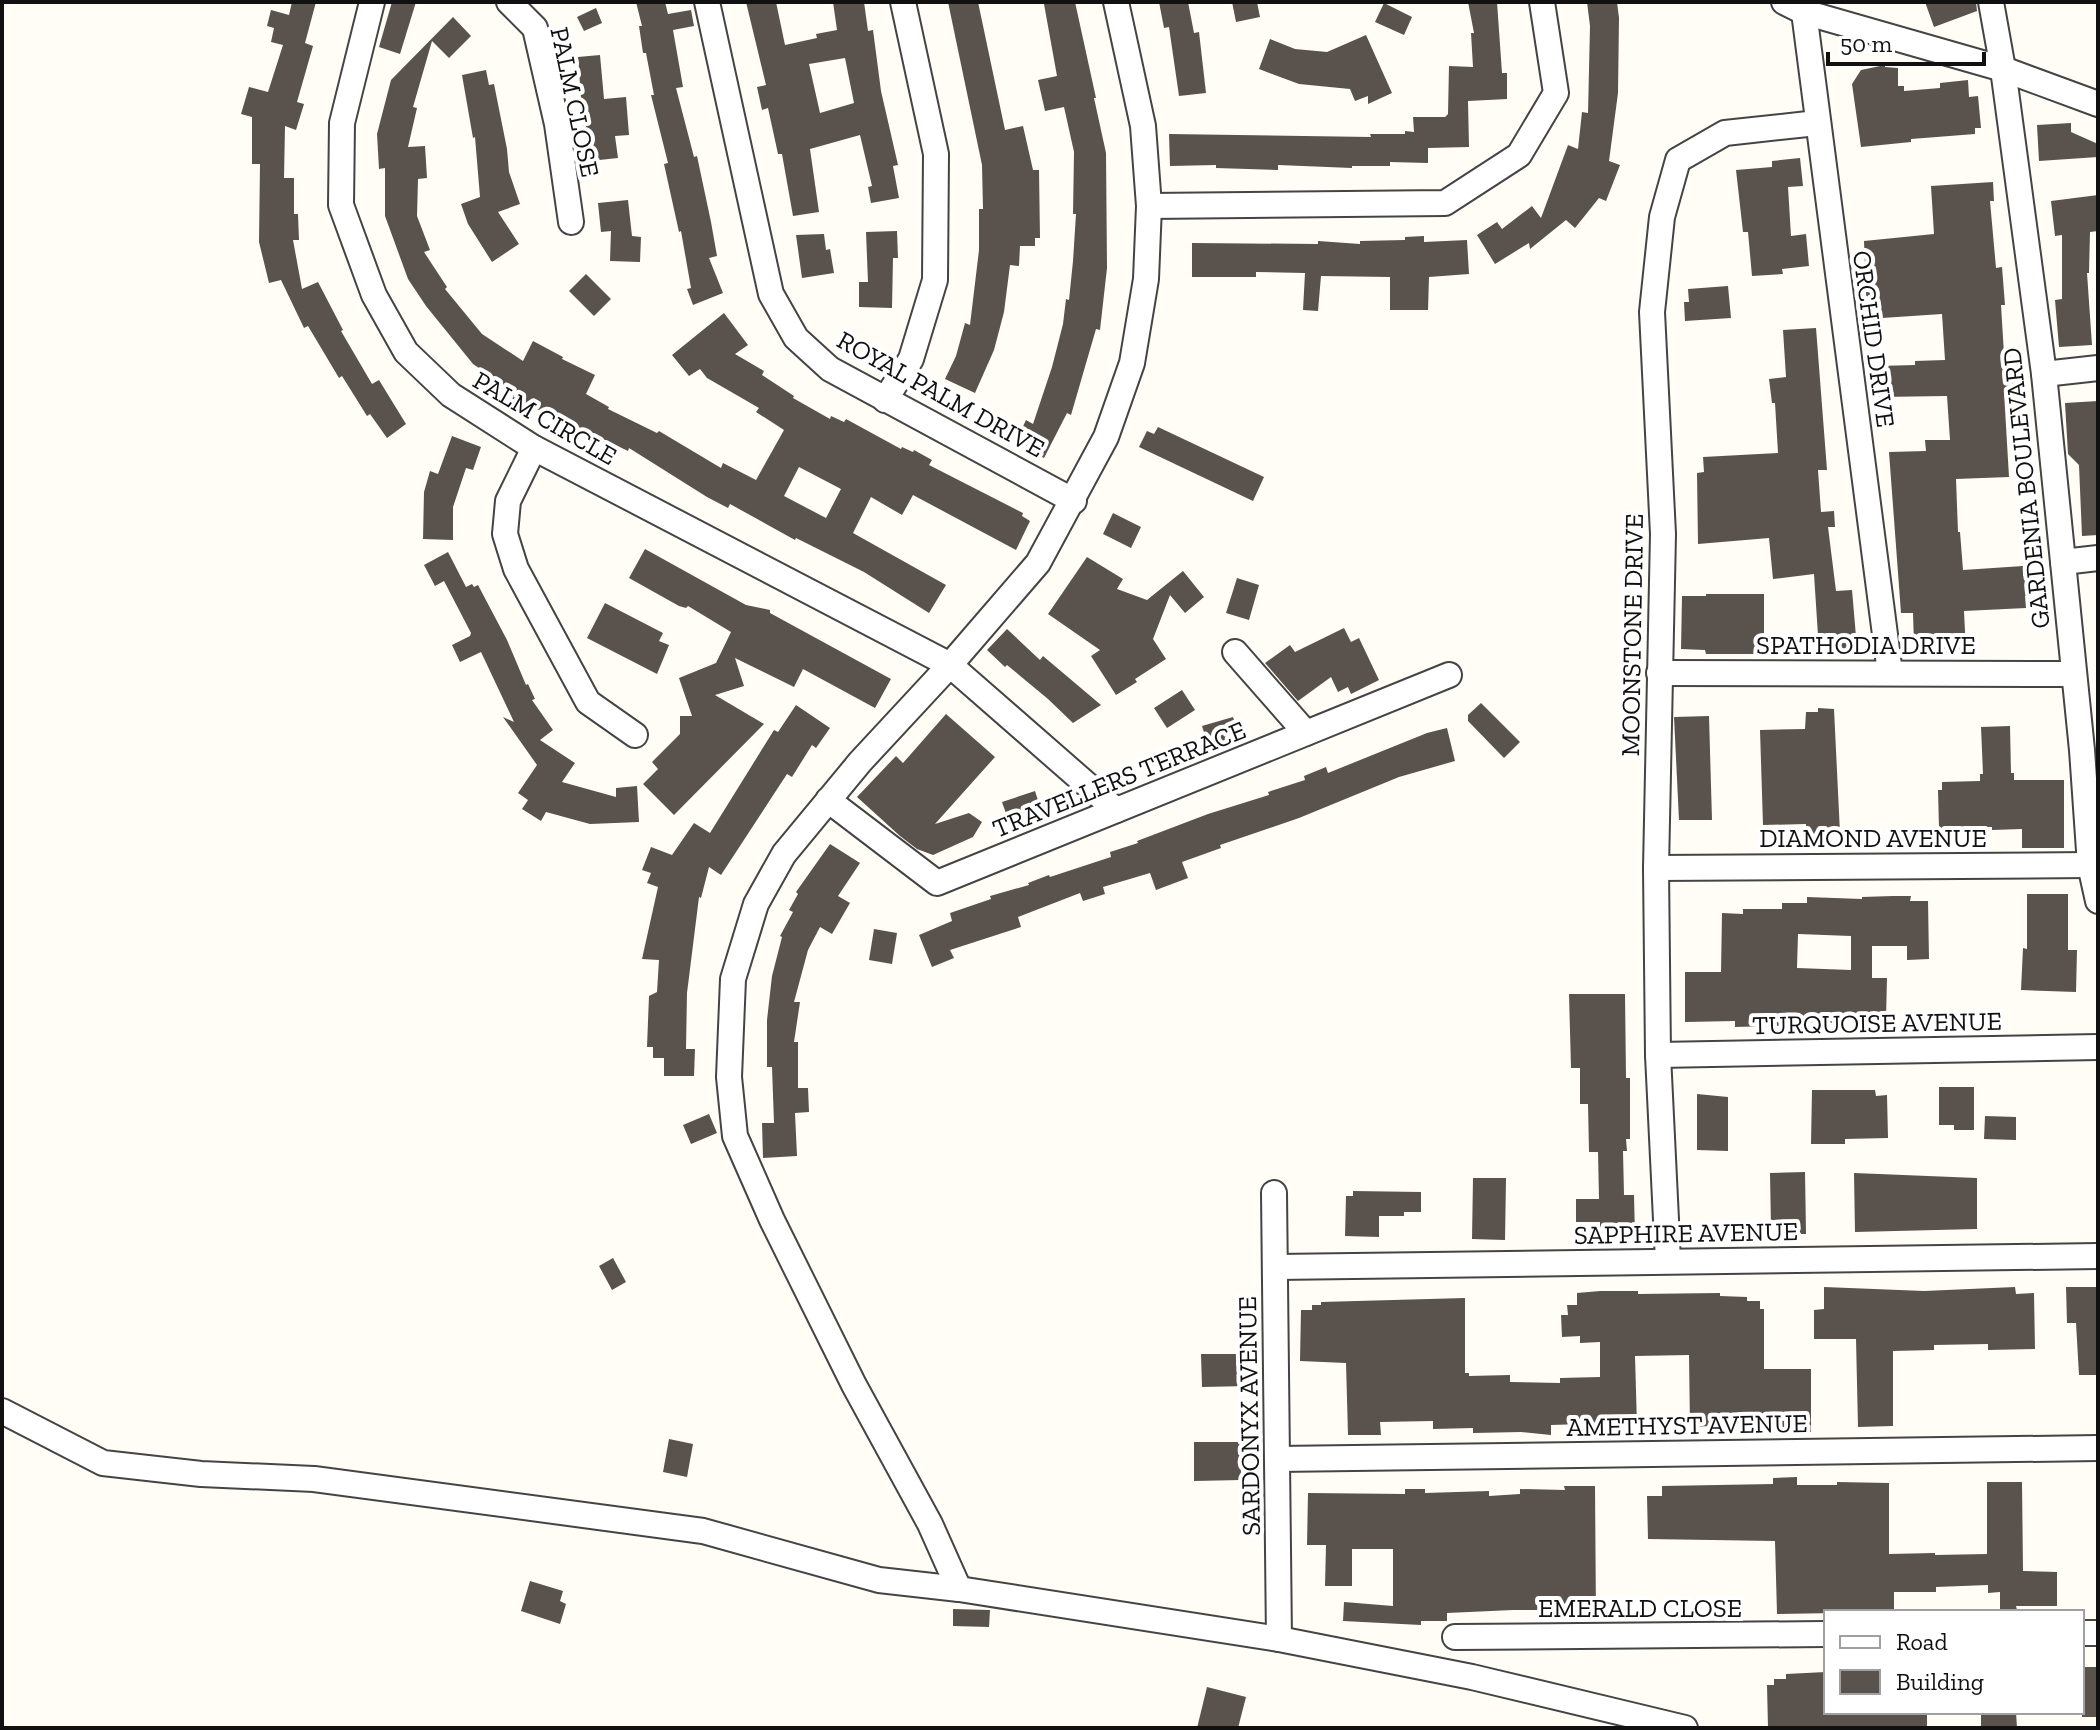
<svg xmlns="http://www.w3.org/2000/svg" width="2100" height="1730" viewBox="0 0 2100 1730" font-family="'Zilla Slab',serif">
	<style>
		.building { fill: #5a524d; fill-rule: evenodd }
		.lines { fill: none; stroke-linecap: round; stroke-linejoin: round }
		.minor-casing { stroke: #444; stroke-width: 28 }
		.minor { stroke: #fff; stroke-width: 24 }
		.labels { text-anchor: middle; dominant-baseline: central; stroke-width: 8; stroke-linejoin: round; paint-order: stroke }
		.street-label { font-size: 26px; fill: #111; stroke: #fff }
	</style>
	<rect width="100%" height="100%" fill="#fffdf5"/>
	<!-- building -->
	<g class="building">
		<path d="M292,2h24l-11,41 8,3 -16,56 7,2 -8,26 -11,-4 -1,52h10v36h4l1,26h-6l9,49 16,-7 25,48 -2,1 31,53 7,-4 27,44 -19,14 -17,-24 -3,2 -25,-40 -3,2 -31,-52 -4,2 -23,-48 -12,3 -10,-41 1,-78h-8v-47l-11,-3 8,-27 19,5 15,-47 -12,-3 3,-14 -7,-2 4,-16 18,5z"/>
		<path d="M392,2h24l-16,52 -21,-7z"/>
		<path d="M636,2h29l3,12 23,-4 3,16 -21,4 10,57 -7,1 18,69 3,-1 14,66 6,34 -8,2 14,35 -30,12 -6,-16 4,-1 -10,-57 -2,1 -15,-68 4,-1 -17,-68h3l-8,-42h-3l-4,-27h3z"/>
		<path d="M746,2h30l9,43 32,-7 -1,-4 21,-4 -4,-28h31l4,29 5,-1 8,61 17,74 -5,1 6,32 -28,5 -3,-16 4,-1 -12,-51 -50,14 9,63 -26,4 -11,-62h-4l-10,-46 -6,2 -5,-23 9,-2zM845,58l9,45 -34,10 -11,-49z"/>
		<path d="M948,2h30l27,128 18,-4 10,44h6l1,68h-5v8h-15l-1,20 -9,-1 -6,47 -10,38 -19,43 -30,-14 11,-23 9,-33 5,2 9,-75v-41h4l-1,-44z"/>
		<path d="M1053,2h22l21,96h-2l12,55 1,115 -7,62 -4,-1 -25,86 -4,-2 -23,45 -29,-15 11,-23 7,4 19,-57 11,-43 3,-25 3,1 4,-39 3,-47h-3l1,-62 -10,-45 -19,4 -7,-31 19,-4 -13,-72z"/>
		<path d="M1159,2h29l6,31 5,-1 7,61 -27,3 -10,-69 -5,1z"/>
		<path d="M1232,2h25l3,15 -24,5z"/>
		<path d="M1468,2h29l5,71h5v26l-39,2 1,46 -41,1v15l-38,-1v4h-38v2l-74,-3v5l-62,-2v-3l-46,1 -1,-32 202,3 -1,-3h35v-3l9,1 -1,-15h32l3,-3 1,-48 24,1 -2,-34h3z"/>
		<path d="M1587,2h30l2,16 -1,75 -9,68 11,4 -14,36 -7,-3 -24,30 -9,-8 -36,29 -1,-6 -34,21 -18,-29 20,-13 5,7 30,-23 9,12 27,-73 10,4 4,-37 6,1 2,-87z"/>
		<path d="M1925,2h51l1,9 -43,16z"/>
		<path d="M1384,3l28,14 -8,18 -29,-13z"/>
		<path d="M596,8l6,15 -18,8 -7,-14z"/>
		<path d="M453,17l18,19 -22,22 -17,-17 -19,66 4,1 -9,39 17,-1 2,32 -9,1 -1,37 13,34 -6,2 23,35 -2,2 37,45 41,27 10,-20 30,16 -1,2 33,16 -9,19 23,13 -1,2 49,24 2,-2 62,37 2,-5 33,17 28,-50 -28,-18 3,-4 -52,-30 -7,-9 -11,7 -17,-21 52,-42 24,32 -13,9 29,17 -2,4 32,21 -1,2 37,21 1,-3 13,6 2,-3 55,30 1,-2 11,5 1,-2 18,10 -3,5 94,48 -1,3 8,5 -14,29 -103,-55 -11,20 -31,-18 -18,36 93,52 -17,28 -65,-41 -68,-34 -1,2 -65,-36 -2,4 -21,-11 -78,-49 -1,3 -56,-27 -36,-15 -1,2 -23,-12 2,-3 -8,-5 2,-3 -35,-24 -47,-58 -18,-27 -23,-63v-48l-6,1 -2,-35 14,-54zM799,467l42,22 -15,29 -42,-22z"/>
		<path d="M1366,35l26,58 -24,11v-8l-13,5 -5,-12 -51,-5 -40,-15 11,-30 25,10 32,3z"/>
		<path d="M600,55l4,44 22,-2 3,38 -14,1 3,22 -28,3 -4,-35h-3l-5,-69z"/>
		<path d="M1885,65v2l13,1v18h6v5l36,-3v-5l28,-3 1,17 9,-1 3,32h-6v6l-64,5v3l-50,5 -9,-63 9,-14z"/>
		<path d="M486,70l3,15 5,-1 13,65 2,23 11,32 -22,8 21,32 -27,18 -24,-38 -7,-20 19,-7 -5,-60 -2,1 -11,-63z"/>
		<path d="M2071,123v9l27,12v13l-59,4 -2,-36z"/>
		<path d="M1800,158l3,28 -15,1 3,49 15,-2 3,32 -27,3 1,5 -31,2 -4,-44h-5l-7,-62 36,-3v-6z"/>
		<path d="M1993,182l1,19h-4l6,67 6,-1 3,38h-4l3,49 6,-1 1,22 10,-1v17l-17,1 5,85 -53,2 2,53h2l3,38 60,-4v10h8l1,20h-7l1,12 -62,3 2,41 -47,3 -1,-10h-4l-1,-32h-12l-12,-161 37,-1 -1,-11h25l-3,-44 -68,1 -1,-31 37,-1v-4l30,-1 -3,-46 -75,5 -3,-78 70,-7 -3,-48z"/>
		<path d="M2098,195v36l-8,1 -1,41h-2l5,72 -33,2 -4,-47 7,-1v-64l-7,1 -4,-35z"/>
		<path d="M628,200l4,36 9,1 -1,25 -30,-1 1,-30 -10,1 -3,-29z"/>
		<path d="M897,231l1,27h-5l-1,50 -33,-1v-25h9l-2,-50z"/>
		<path d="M824,234l2,16 4,-1 4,24 -32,5 -6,-43z"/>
		<path d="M1424,236v6l43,-2 2,34 -40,3 -1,33h-38v-33l-69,-1 -3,35 -15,-1 2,-37 -49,-1v5h-64v-34l126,1v-3l42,3v-3l45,-1v-3z"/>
		<path d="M586,274l25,25 -17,17 -25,-25z"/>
		<path d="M1728,286l3,32 -46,3 -1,-19h5l-1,-13z"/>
		<path d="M1816,328l11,142h-9l3,42 13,-1 1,16h-7l8,64 16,-1 5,58 -38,3 -5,-77 -41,5 -4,-41 -71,6 -1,-71 7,-1 -1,-15 75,-4 -3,-50h-3l-3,-24 17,-2 -3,-47z"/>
		<path d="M2098,401v134l-16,1 -3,-71 -11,-11 -3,-51z"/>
		<path d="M1158,427l106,50 -11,24 -114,-54 8,-16 7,3z"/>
		<path d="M452,436l29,11 -8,23 -7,-2 -13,39v33l-30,-1 1,-47 6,-21 8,3z"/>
		<path d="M1113,513l28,14 -10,21 -28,-14z"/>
		<path d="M645,549l101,56 24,5v3l121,66 -16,29 -72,-39 -9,18 -59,-29 9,28 -29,9 49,29 -90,91 -31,-31 15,-15 -6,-7 28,-28v-18h12l-13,-38 37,-15 15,-31 -43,-26 -2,2 -7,-2 -50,-28z"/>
		<path d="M448,552l18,35 6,-3 2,3 4,-2 29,55 19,45 2,-1 7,15 -3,1 21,30 -13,10 35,23 -13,19 54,15v-9l21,-2 2,36 -49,2 -44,-12 -5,9 -19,-12 6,-9 -10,-7 19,-28 -34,-48 11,5 -33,-70 -21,10 -8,-17 18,-9 1,-3 -27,-52 -9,5 -11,-21z"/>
		<path d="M1087,557l36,22 -6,10 30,11 36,-29 21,26 -19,16 -15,-18 -17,44 13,20 -31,20 2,3 -21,13 -25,-39 9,-6 -52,-36z"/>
		<path d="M1237,578l22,7 -10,35 -23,-7z"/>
		<path d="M1706,594h58v60h-58l-1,-4 -24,-1 1,-53h24z"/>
		<path d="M605,603l58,30 -4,8 10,4 -12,29 -70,-36z"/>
		<path d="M1344,628l7,14 8,-4 20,42 -28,14 -3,-7 -10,5 -7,-15 -33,24 -33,-38 25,-18 5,7z"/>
		<path d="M1007,629l33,31 3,-4 58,49 -28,18 -25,-24 -41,-34 -2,2 -18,-17z"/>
		<path d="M1182,690l13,20 -28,18 -13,-20z"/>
		<path d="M1481,703l39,39 -16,16 -36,-37v-6z"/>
		<path d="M796,705l34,23 -14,20 -4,-3 -20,32 -5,-3 -66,101 -12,-8 -8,31 -2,-1 -12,96 -1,56h9l-1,27h-30v-18h-11v-11h-6l2,-51 8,-4 2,-32 -17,-1 16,-72 -11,-4 4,-10 -9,-3 9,-23 21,8 22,-32 16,10 64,-103 4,2z"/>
		<path d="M1818,708l16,1 6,124 -34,1v-10l-43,1 -3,-95 45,-1 1,-17h12z"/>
		<path d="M946,714l49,43 -60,67 34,-11 13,9 -9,15 -40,18 -16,-6 -17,-13 -43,-39 39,-41 7,7z"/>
		<path d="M1709,716l3,104h-33l-5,-103z"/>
		<path d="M1233,717l7,21 -31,10 -7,-22z"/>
		<path d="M2010,726l1,47h3v7h50v68h-42v-19l-30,1v-3l-53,1 -1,-38h4v-8l38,-1v-7h3l-2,-47z"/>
		<path d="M1447,728l8,33 -56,16 -100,41 -79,27 1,3 -39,14 6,16 -32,12 -6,-17 -47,14 2,7 -22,7 -3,-8 -62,24 3,10 -71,23 4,8 -22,9 -13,-32 33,-14 -2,-8 41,-14 -1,-3 39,-11 -1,-2 21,-8 1,2 61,-20 -1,-5 28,-9 -1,-2 71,-27 61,-19 -1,-3 37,-12 -1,-4 22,-9 2,6 99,-40z"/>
		<path d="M1035,791l7,22 -33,9 -7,-20z"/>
		<path d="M830,844l30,19 -22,33 12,7 -18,31 -12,-7 -12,23 -14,52h6l-6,40h4v46h10l1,24 -14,1 2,43 -34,2 -1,-35h12l-2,-56h-5v-47l5,-44 10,-39 -2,-1 13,-24 -4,-2 9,-16 -2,-2z"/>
		<path d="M2027,894h41v56h9l-1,42 -55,-2 2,-42 4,1z"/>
		<path d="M1893,896h18l-1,5h18l1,58 -22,1v-14h-35v32h15l-1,41h-43v4l-41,-1v3l-67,2v-6l-50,1v-50h36l1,-59 21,1v-5h39v-6h25v-6l55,2v-2zM1798,934l53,2v34l-54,-2z"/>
		<path d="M874,929l23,4 -5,31 -23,-4z"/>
		<path d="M1569,994h56l1,84h4v61h-4l1,12h-4l1,44h10l1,42 -35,1v-16h-24v-23h23l-1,-47h-9l-1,-48h-8v-36h-9z"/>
		<path d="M1939,1087h35v43h-20v-5h-15z"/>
		<path d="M1812,1090h63l1,6 11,-1 1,43 -43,1v5h-34z"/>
		<path d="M1697,1094l31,3v54l-31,-1z"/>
		<path d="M709,1114l8,19 -26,11 -8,-19z"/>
		<path d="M1985,1116l31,1v23l-32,-1z"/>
		<path d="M1805,1172l1,62h-16v-6h-19l-1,-55z"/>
		<path d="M1854,1173l123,5v51l-122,3z"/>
		<path d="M1473,1178h33l-1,62 -33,-1z"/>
		<path d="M1353,1191l68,1v20h-17v4h-25v21l-34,-1 1,-40h7z"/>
		<path d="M613,1258l13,24 -14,8 -13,-24z"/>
		<path d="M1824,1287l100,4 91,-4 1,7 18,-1 1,56 -47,1v-6l-54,1v5l-41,1v75l-35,1 -2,-88h-42v-29l10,-1z"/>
		<path d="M2066,1287h32v88h-19l-3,-52h-9z"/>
		<path d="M1600,1291h38v3l82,-1v3l27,1v4h13v8h4v60h47v63l-40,1v-8l-19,-1v-5l-43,1 1,6 -20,1 -1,-72 -54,1 2,70 -23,1v-4l-63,2v10l-30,-3 -48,1v-5l-40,1v-8l-53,1 1,13h-33l-2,-72 -46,-2 1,-51h11v-5h9v-3l144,-4v75h4v3l41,-1v7l50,1v-5l40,-1v-35l-20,1v-7l-18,1 -1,-22h7l-1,-10h10v-12z"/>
		<path d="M1201,1354h47l1,32 -47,1z"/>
		<path d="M669,1439l24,5 -6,33 -24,-5z"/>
		<path d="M1194,1442h47v38l-47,1z"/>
		<path d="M1797,1477v8h40v-3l52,1v71l46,-1v2l52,-1v-72h35l1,89 34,1v34h-41l1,4h-17v-18l-12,1v-8l-52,2v5h-42v20l-117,2 -2,-73 -127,-2 -1,-43h15v-10l111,-2v-6z"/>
		<path d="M1564,1486h31l1,134h-16l-1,-5 -8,1v-6h-58l-66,3v8h-26v4l-78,-4 1,-19 49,4v-57h-41v37h-27l1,-41h-19l1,-52 97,1v-5h20v4l64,-2v5l31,-2v-5l45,1z"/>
		<path d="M530,1581l33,10 -3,10 6,3 -6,20 -39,-13z"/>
		<path d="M953,1609l37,1 -1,17 -36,-1z"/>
		<rect x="2082" y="1667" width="16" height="50"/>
		<path d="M1826,1672v40h101v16h-159l-1,-43h7v-6h12v-5z"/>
		<path d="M1207,1687l39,10 -8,31h-41z"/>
		<path d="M1981,1712h35l1,16h-36z"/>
	</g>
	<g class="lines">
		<defs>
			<g id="minor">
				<path d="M372,2l-30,121 -1,82 33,90 32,57 45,43 83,53 416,217 166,145"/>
				<path d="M509,2l26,26 22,96 14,98"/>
				<path d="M707,2l64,292 25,44 34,31 244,132"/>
				<path d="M1784,2l20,10 199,57 95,35"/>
				<path d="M1991,2l12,67 41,305 38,376 8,115 8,36"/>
				<path d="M1804,12l86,661"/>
				<path d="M1149,206l296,-3 74,-48 37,-62 -14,-91"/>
				<path d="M2044,374l54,-6"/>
				<path d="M885,400l26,-41 24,-79 1,-126 -33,-152"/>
				<path d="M534,448l-26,53 -3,33 11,35 72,133 47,33"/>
				<path d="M2063,562l35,-4"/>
				<path d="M1235,652l71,81"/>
				<path d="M1659,673l414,1"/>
				<path d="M828,800l109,83 512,-208"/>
				<path d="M1656,868l434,-3"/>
				<path d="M1658,1055l440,-8"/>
				<path d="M1274,1193l5,446"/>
				<path d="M1668,1261l-10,-206 -2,-187 7,-334 -11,-222 10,-95 16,-57 47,-27 92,-10"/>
				<path d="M1276,1267l822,-11"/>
				<path d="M2,1411l101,52 98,11 113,5 389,52 176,49 80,9 320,50 193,38 213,51"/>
				<path d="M1277,1459l821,-11"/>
				<path d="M959,1589l-29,-65 -76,-139 -82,-165 -37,-84 -6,-59 4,-98 23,-75 28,-50 76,-92 90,-97 88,-102 68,-126 26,-74 14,-84 3,-73 -6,-80 -27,-124"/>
				<path d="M2082,1633h16"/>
				<path d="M1455,1637l371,-3"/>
			</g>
		</defs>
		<!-- minor casing -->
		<use href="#minor" class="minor-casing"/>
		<!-- minor -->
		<use href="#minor" class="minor"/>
	</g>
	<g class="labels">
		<!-- street labels -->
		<g class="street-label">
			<text transform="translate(575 102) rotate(78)">PALM CLOSE</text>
			<text transform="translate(1874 339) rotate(82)">ORCHID DRIVE</text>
			<text transform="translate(941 394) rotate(29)">ROYAL PALM DRIVE</text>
			<text transform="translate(545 418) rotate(30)">PALM CIRCLE</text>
			<text transform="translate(2026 488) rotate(-96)">GARDENIA BOULEVARD</text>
			<text transform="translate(1632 635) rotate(-89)">MOONSTONE DRIVE</text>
			<text x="1866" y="645">SPATHODIA DRIVE</text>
			<text transform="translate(1119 779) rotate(-22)">TRAVELLERS TERRACE</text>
			<text x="1873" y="838">DIAMOND AVENUE</text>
			<text transform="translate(1877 1023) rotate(-1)">TURQUOISE AVENUE</text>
			<text transform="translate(1686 1233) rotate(-1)">SAPPHIRE AVENUE</text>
			<text transform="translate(1249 1416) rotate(-91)">SARDONYX AVENUE</text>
			<text transform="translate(1687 1425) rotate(-1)">AMETHYST AVENUE</text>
			<text x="1640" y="1608">EMERALD CLOSE</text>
		</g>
	</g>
	<!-- border -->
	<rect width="2100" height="1730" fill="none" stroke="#111111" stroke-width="8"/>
	<!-- legend -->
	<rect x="1824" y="1610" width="260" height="104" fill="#ffffff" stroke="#a0a0a0" stroke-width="2"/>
	<rect x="1840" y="1636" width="40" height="12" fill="#ffffff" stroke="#a0a0a0" stroke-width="2"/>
	<text x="1896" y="1650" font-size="24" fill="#111111">Road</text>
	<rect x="1840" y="1670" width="40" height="24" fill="#5a524d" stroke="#a0a0a0" stroke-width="2"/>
	<text x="1896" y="1690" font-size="24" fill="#111111">Building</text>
	<!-- scale -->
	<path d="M1828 52v12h156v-12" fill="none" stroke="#111111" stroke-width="4"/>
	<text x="1840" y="52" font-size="24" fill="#111111" stroke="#ffffff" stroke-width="6" paint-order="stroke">50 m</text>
</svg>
